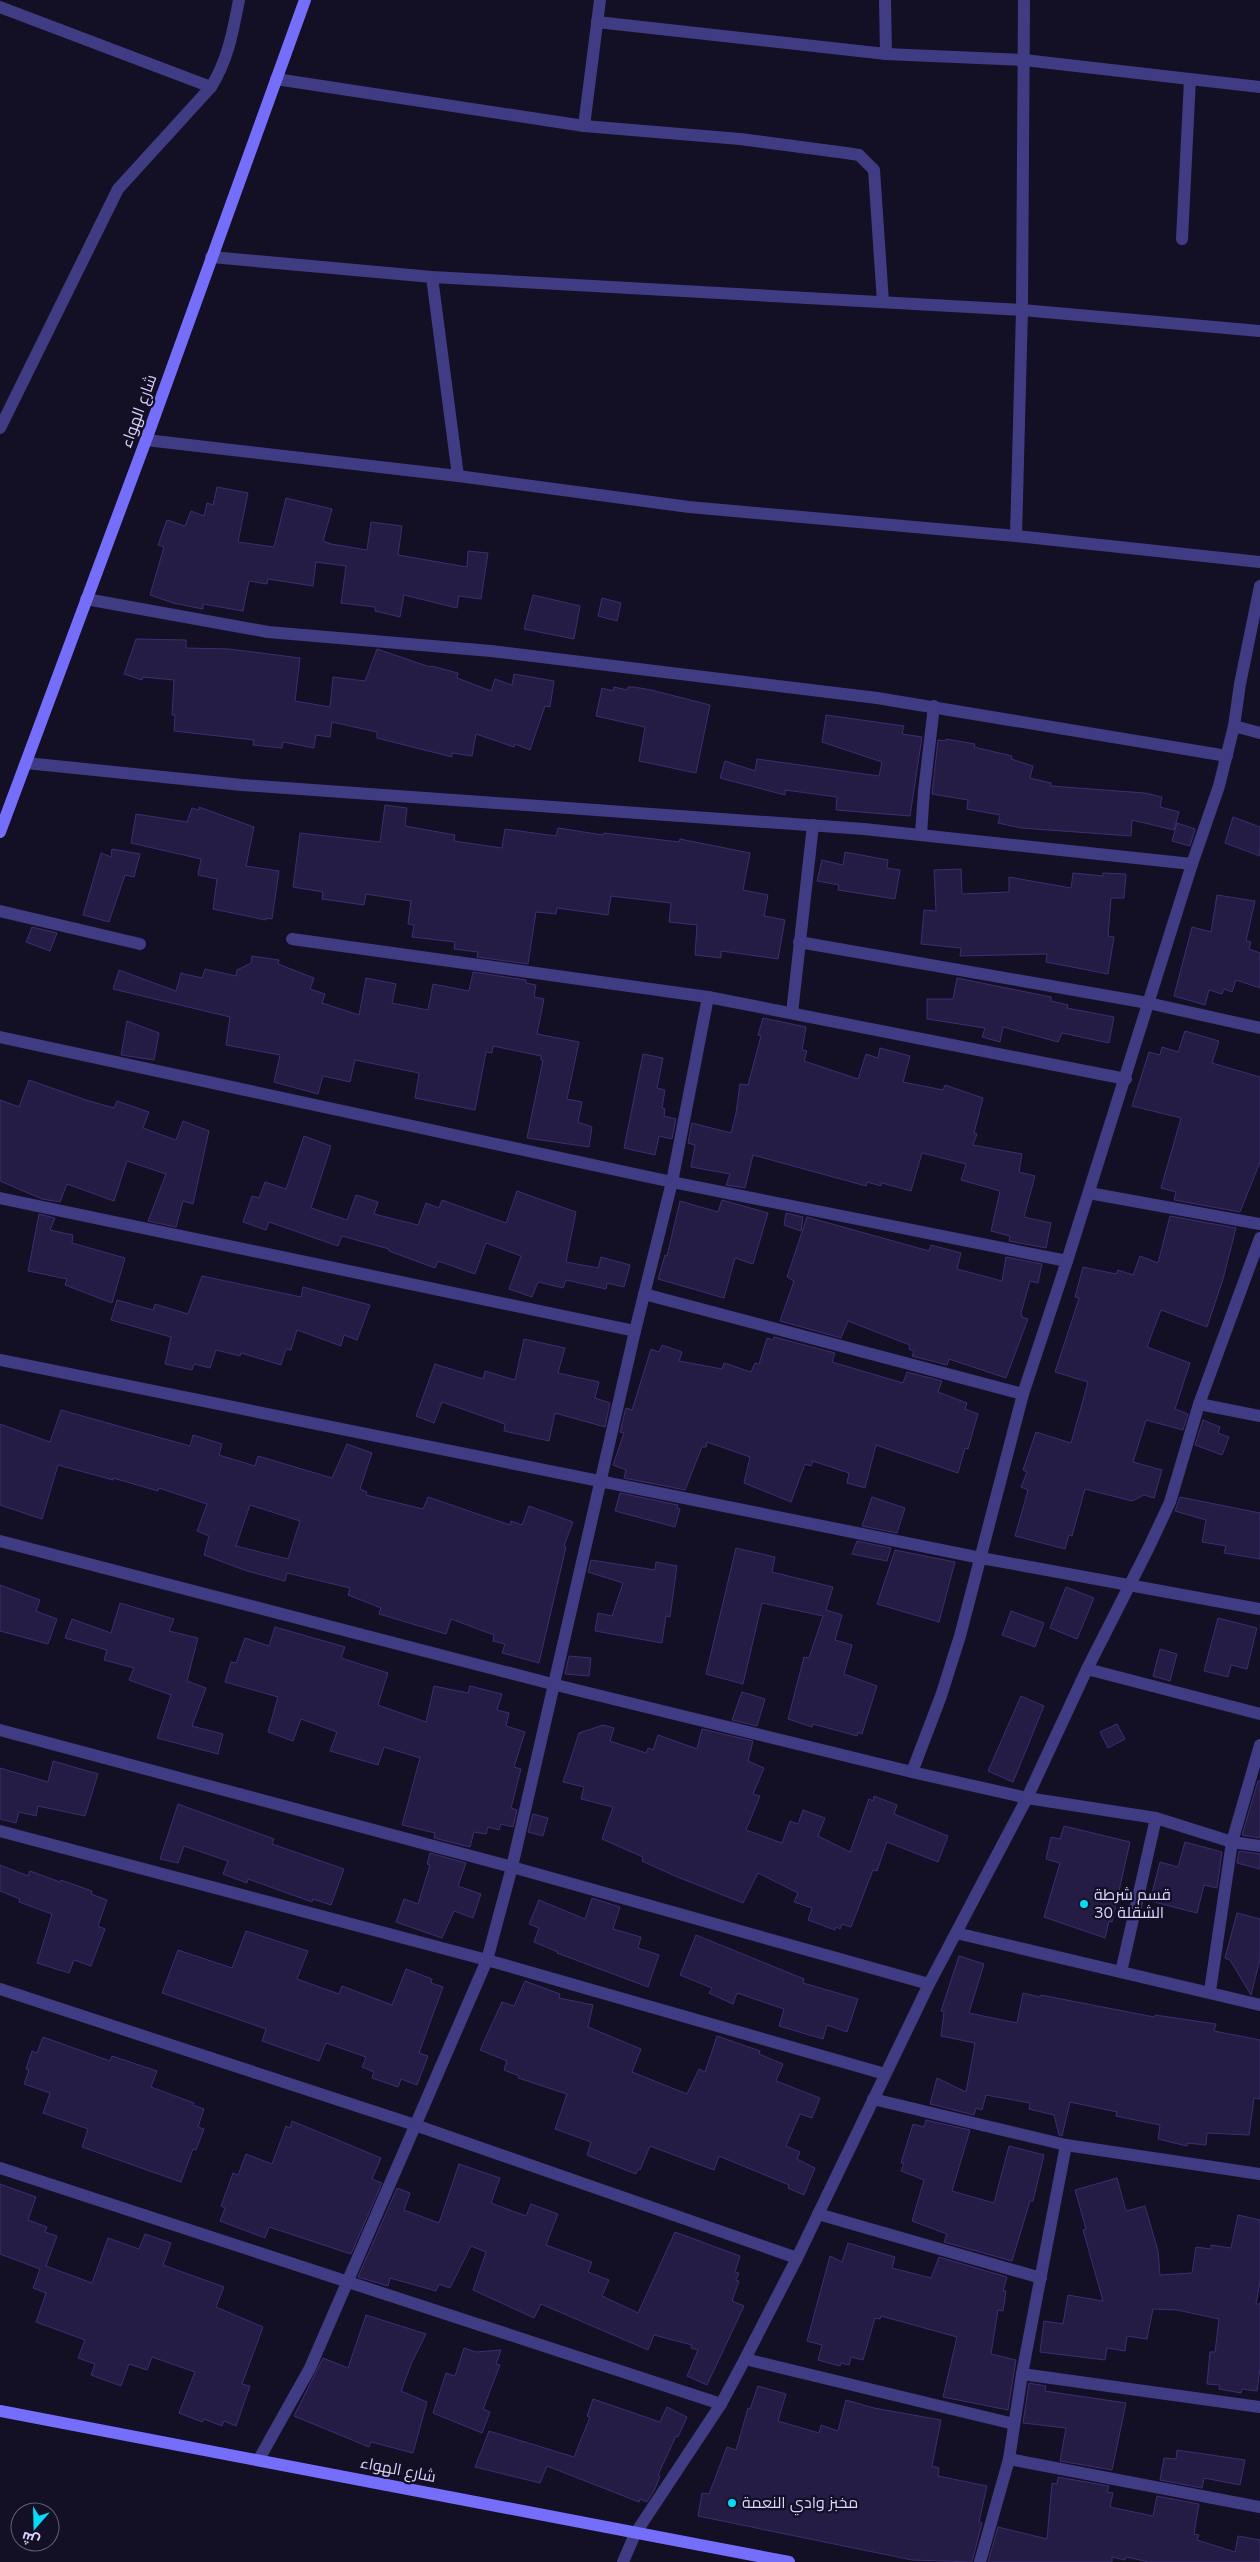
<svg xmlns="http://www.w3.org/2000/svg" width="1260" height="2562" viewBox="0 0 1260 2562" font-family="'Nunito Sans',Cairo,sans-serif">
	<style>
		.building { fill: #251c45; stroke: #3d2e71; fill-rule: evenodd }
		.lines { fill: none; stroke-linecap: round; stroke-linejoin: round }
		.street { stroke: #403c83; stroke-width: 12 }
		.secondary { stroke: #746efb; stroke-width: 12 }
		.poi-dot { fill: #06dbf8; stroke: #130f25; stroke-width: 2 }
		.labels { text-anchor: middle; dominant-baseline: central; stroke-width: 4.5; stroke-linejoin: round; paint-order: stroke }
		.street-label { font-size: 16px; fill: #dad4fe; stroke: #130f25 }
		.poi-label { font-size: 16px; fill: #dad4fe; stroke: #130f25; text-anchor: start }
	</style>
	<rect width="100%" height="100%" fill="#130f25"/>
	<!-- building -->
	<g class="building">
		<path d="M217,487l31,6 -10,49 36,5 12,-49 46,11 -9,32 8,3 36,6 4,-28 31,4 -4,29 69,12 1,-16 20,2 -7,46 -22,-3 -2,12 -53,-13 -4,22 -25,-6v-4l-34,-4 5,-37 -30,-4 -3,24 -45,-7 -1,5 -18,-3 -6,30 -40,-7v5l-30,-6 -23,-8 14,-48 -6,-2 9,-25 18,6 6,-15 13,5 3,-13 6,2z"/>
		<path d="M533,595l47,11 -6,33 -50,-10z"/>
		<path d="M602,598l19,5 -4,18 -19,-5z"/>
		<path d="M136,639l50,1v8l43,1 71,9 -5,43 35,6 3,-30 32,4 12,-32 53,18 1,-1 27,7 -1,5 34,13 4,-12 17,6 2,-11 40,7 -4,26 -5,-1 -15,44 -15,-6 -1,3 -38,-13 -4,22 -20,-3v4l-75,-19v-6l-45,-10 -2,15 -14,-2 -2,13 -31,-6 -1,6 -11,-1 -18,-2 1,-5 -80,-9 1,-16h-3l2,-35 -31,-3 -1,3 -18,-6z"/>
		<path d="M614,687l13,3 1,-3h6l17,3 59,15 -14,68 -57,-12 6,-34 -49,-11 6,-28 11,3z"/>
		<path d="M826,715l78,11 -2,8 20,3 -12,79 -74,-6 1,-13 -52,-7v5l-65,-17 5,-17 30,10 2,-12 122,17 3,-14 -60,-20z"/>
		<path d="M946,739l29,5 -1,3 38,9 -1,3 22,7 -3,12 21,5v3l94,7 17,4 -2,10 19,5 -5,18 -42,-10 -1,16 -110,-8 -23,-5 2,-8 -33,-6 1,-9 -36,-6 6,-54 8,1z"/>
		<path d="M385,805l22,3 -2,18 50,9 -1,6 48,7 3,-19 51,7 2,-8 45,7 1,-2 75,9 1,-3 70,14 -7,37 25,5 -4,21 21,4 -7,39 -57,-8v7l-26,-3 2,-30 -28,-3 2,-19 -60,-7 -3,19 -51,-7 -1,6 -20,-2 -8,52 -51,-7 1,-5 -24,-3 1,-7 -43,-5 2,-12 -6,-1 3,-23 -45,-7 -2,11 -42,-6 1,-7 -30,-5 7,-54 80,9z"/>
		<path d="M199,807l55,20 -8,39 33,5 -7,48 -6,-1v2l-53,-11 4,-30 -19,-4 3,-16 -70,-16 5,-29 51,8 5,-14 7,2z"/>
		<path d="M1233,817l27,10v29l-35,-13z"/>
		<path d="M1177,823l18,6 -5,17 -18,-5z"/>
		<path d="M112,849l28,5 -6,23 -9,-2 -16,47 -26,-7 18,-62 10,4z"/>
		<path d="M845,852l43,8 -1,8 13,2 -5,29 -57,-9 1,-5 -22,-4 5,-21 21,5z"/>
		<path d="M961,869l1,25 47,-2v-15l62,11 2,-15 30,3v-3l23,1 -2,24h-13l-3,38 6,1 -6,37 -62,-12 1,-8 -87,2 1,-8 -40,-4 3,-34 12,1 -2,-41z"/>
		<path d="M1217,895l38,6 -9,40 5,1 -2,7 11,4v35l-24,-8 -4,12 -8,-3 -2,5 -13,-4 -4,15 -31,-9 18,-69 19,5z"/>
		<path d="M32,927l25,6 -7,18 -24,-9z"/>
		<path d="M252,956l27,4 -1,4 36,14 -4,11 15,5 -3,9 37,12 7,-37 30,6 -4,19 36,7 5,-26 36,7 4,-19 53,8v3l10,2 -2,12 10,2 -7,35 42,8 -12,57 15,3 -4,20 14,5 -3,20 -62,-9 16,-78h-2v-4l-48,-10 -1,7 -6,-1 -11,58 -60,-12 4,-25 -64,-13 -5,22 -27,-6 -5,18 -44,-12 6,-27 -54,-10 4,-28 -117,-28 6,-19 57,21 5,-18 21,5 3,-9 31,7 1,-6 14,-7z"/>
		<path d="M957,978l94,19v4l17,4 -1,3 47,9 -5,26 -47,-10 -4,9 -55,-15 -3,15 -18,-5 3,-9 -58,-9v-20h26z"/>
		<path d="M763,1018l43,9 -4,23 5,1 -3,10 54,18 8,-25 12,4 2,-10 30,8 -7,26 40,8 2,-5 38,13 -9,35 3,1 -4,11 49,9 -3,18 16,4 -11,41 27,6 -5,25 -37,-7 1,-5 -19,-5 9,-40 -39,-11 5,-16 -44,-11 -11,38 -29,-8 -1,3 -14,-4 -1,4 -113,-31 -8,33 -19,-3 4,-11 -39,-7 4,-22 -7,-2 4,-20 39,10 5,-20 4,-29 8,1 13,-49 -3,-1z"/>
		<path d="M127,1021l32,12 -5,27 -33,-5z"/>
		<path d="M1185,1031l34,10 -7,22 48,14v85l-20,50 -66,-12 2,-8 -15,-4 20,-70 -49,-12 17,-54 11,3 2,-8 16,5z"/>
		<path d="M643,1054l20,4 -6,30 8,2 -3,18 3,1 -1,7 12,3 -4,20 -13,-3 -4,19 -31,-7z"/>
		<path d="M29,1080l57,20 28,8 3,-7 32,11 -6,16 33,12 7,-19 26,10 -16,73 -10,-3 -7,26 -28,-6 18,-47 -39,-13 -13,40 -47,-17 -7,18 -18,-3 -42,-18v-81l19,7z"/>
		<path d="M304,1136l27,10 -20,62 36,12 9,-25 22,7 -4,12 44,11 8,-22 13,5 3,-8 64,23 11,-32 59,21 -10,50 32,6 3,-11 29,8 -6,22 -17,-4 -1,6 -40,-9 -3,8 -25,-6 -6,15 -23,-8 12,-33 -35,-13 -11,31 -37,-13 -3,7 -46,-17v-2l-47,-13 -4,10 -69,-24 -3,8 -23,-8 9,-26 7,2 6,-16 21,7z"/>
		<path d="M722,1200l46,13 -15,51 -18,-6 -11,40 -66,-19 7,-24 2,1 13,-55 38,11z"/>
		<path d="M786,1213l17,4 -2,14 -17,-6z"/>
		<path d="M39,1214l16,4 -5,12 23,5 -1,8 53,15 -13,45 -47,-18 2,-6 -39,-8z"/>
		<path d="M1170,1216l66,12 -13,51 -16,48 -46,-17 -14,37 43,16 -15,46 13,5 -5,16 -37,-10 -13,42 29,8 -8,28 -10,-3 -12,6 -47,-12 -13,47 -3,-1 -4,14 -50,-13 13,-46 -7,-3 6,-15 -4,-2 13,-38 35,11 17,-61 -33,-10 19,-58 5,-16 -4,-1 8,-30 33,7 2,-4 15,5 7,-19 18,7z"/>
		<path d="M807,1217l122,34 2,-6 30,8 -4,16 45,12 4,-24 36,7 -4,19 -8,-2 -9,32 1,4 6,2 -22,59 -57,-19 -2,6 -35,-9 2,-5 -5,-2 1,-4 -62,-24 -7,17 -61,-17 14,-40 -7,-4z"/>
		<path d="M202,1276l99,21 2,-10 67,18 -13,35 -13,-5 -3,11 -44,-16 -6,20 -5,-1 -5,16 -40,-12 -1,3 -24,-6 -6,18 -16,-4 -2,6 -27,-6 6,-27 -60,-17 6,-20 36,10 2,-6 33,10z"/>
		<path d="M774,1337l61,16 -3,9 71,21 4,-11 35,9 -4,11 29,11 -2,6 13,5 -10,35 -3,-1 -7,25 -82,-28 -11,43 -18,-5 2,-10 -36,-12 -2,5 -6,-2 -14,38 -47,-19 6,-26 -43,-15 -1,5h-4l-17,43 -61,-12 2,-8 -13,-5 11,-32 -4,-1 6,-24 6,2 19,-61 8,3 3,-7 20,7 -3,9 43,8 2,-6 27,9 4,-9 4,1 8,-26 6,2z"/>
		<path d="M524,1339l41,9 -7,25 41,9 -4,16 15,5 -5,24 -50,-14 -6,28 -45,-10 1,-7 -63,-22 -8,21 -18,-7 19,-52 48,15 2,-8 30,9z"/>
		<path d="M61,1410l129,36 3,-11 29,9 -3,11 36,11 3,-10 74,22 15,-34 25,9 -12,36 7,3 -1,3 57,14 5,-12 82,28 1,-4 11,4 7,-19 44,16 -9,24 2,1 -27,116 -37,-10 3,-9 -12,-3 1,-6 -43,-16 -5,15 -67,-20 2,-6 -33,-13 2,-7 -63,-15 -2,8 -38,-10 -43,-16 5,-19 -12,-5 10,-27 -48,-16 -1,3 -45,-13v2l-55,-15 -16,54 -42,-14v-81l50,18zM250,1505l50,16 -12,38 -52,-13z"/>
		<path d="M1203,1420l17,7 -2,6 11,4 -7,18 -27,-10z"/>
		<path d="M620,1493l58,12 -1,3 3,1 -5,18 -60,-16z"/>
		<path d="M872,1497l33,11 -8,25 -35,-7z"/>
		<path d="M1180,1497l80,16v46l-36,-6 2,-7 -24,-4 4,-22 -31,-9z"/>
		<path d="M857,1541l34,7 -4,13 -35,-7z"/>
		<path d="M736,1548l39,9 -3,15 61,15 -7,23 16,5 -7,25 17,5 -8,29 33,12 -15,48 -4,-2 -1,4 -44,-12 -1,3 -24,-8 16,-62 5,1 14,-42 -61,-13 -19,81 -37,-10z"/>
		<path d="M895,1550l60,12 -16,60 -62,-18z"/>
		<path d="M591,1560l64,10 1,-8 21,4 -7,51 -4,-1 -4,27 -67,-12 3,-18 14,3 11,-33 -35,-11z"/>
		<path d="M0,1585l40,15 -4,11 21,8 -9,25 -48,-13z"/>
		<path d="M1066,1587l28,11 -17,41 -27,-11z"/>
		<path d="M120,1603l54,16 -5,12 29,7 -11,43 19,7 -14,38 31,8 -5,20 -61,-16 14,-43 -42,-15 5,-12 -30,-8 3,-10 -42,-12 7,-19 39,14z"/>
		<path d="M1011,1611l33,12 -9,24 -33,-12z"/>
		<path d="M1218,1618l39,10 -10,41 -16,-4 -3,12 -24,-6z"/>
		<path d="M275,1627l70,20 -4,11 47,15 -10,32 48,17 8,-36 34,7 2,-7 32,8 -5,16 12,3 -3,13 19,6 -11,35 7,2 -10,39 6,2 -4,17 -12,-3 -2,6 -11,-3 -2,7 -12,-2 -4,15 -36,-9 1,-5 -33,-8 18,-67 -36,-11 -6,18 -48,-14 7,-19 -36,-13 -8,22 -25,-9 10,-35 -53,-15 6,-20 5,1 9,-25 24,8z"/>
		<path d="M1160,1649l17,5 -7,27 -17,-5z"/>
		<path d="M569,1656l22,2 -2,18 -24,-2z"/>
		<path d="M742,1692l23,7 -8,27 -25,-6z"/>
		<path d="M1021,1696l23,10 -31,76 -25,-11z"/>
		<path d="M1117,1724l8,15 -17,9 -8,-16z"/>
		<path d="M603,1725l11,3 -4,13 36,12 2,-5 5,2 5,-15 39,14 5,-20 51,12 -5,20 16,7 -11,26 7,2 -14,34 36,13 8,-22 8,3 5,-14 22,8 -7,18 32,16 19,-53 4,2 1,-5 23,9 -3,9 54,22 -10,26 -51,-20 -10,29 -4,-1 -22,57 -9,-3 -2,5 -4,-2 -1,3 -27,-10 4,-12 -18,-6 4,-9 -40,-20 -15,30 -68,-27 -33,-15 1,-4 -41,-18 11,-32 -32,-8 3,-12 -21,-5 16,-49z"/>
		<path d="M53,1761l45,13 -13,42 -47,-10 -2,10 -17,-4 -3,11 -16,-4v-51l48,14z"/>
		<path d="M1258,1781h2v57l-18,-3z"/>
		<path d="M178,1804l96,35 -2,5 72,25 -13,36 -18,-6 -1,3 -64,-23 -1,4 -24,-9 5,-13 -44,-15 -6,17 -18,-4z"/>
		<path d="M533,1814l15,4 -5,18 -15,-4z"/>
		<path d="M1064,1826l66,16 -18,80 -3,-1 -4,17 -61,-21 16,-54 -14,-4 5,-22 9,2z"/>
		<path d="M1185,1842l37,10 -5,36 -13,-3 -7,28 -47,-12 10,-39 18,5z"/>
		<path d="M1239,1851l21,3v15l-23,-6z"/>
		<path d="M430,1853l36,10 -8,23 23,8 -8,24 -19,-7 -12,27 -46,-16 8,-23 14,5 12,-39 -3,-1z"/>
		<path d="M0,1865l28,11 2,-5 30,11 1,-2 31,11 -1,3 16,6 -9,26 7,3 -14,37 -17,-6 -5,13 -32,-10 15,-49 -33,-12 1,-3 -20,-8z"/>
		<path d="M592,1898l28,9 -7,22 28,8 -3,11 21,7 -11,32 -91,-34 1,-1 -24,-10 5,-14 -10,-4 10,-24 46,19z"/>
		<path d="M1237,1913l23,6v40l-9,36 -21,-35 -5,-2z"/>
		<path d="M246,1931l62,20 -11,28 42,15 3,-8 50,19 14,-36 26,10 -1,4 12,4 -24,66 9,3 -11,29 -16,-6 -3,8 -26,-9 2,-6 -12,-5 4,-10 -40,-14 -7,18 -57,-20 4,-12 -104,-36 16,-43 54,18z"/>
		<path d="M696,1935l108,44 -1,4 55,16 -11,33 -20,-7 -4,14 -44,-13 5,-17 -47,-16 -4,11 -24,-11 3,-5 -32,-13z"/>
		<path d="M959,1956l25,8 -15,49 48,10 6,-30 17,4 1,-2 113,22 1,-2 61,9 -2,7 46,9v59l-6,-1 -5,37 -42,-2 -1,12 -19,-2v3l-29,-7 2,-14 -44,-9 1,-4 -47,-10 -8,34 -3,-1 -5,-20 -25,-6 1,-6 -44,-8 -4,15 -6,-2 -2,7 -44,-11 7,-26 29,14 9,-49 -34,-7 3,-24 -3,-1z"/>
		<path d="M525,1981l35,13 -1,4 34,7 -5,22 53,22 -9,23 55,22 12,-25 6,3 12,-36 43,15 -1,3 24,10 -7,17 44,17 -8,20 -12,-4 -14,32 14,6 -3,7 18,9 -11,27 -16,-7 1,-3 -70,-29 -5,14 -64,-24 -10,24 -2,-1 -2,5 -49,-19 4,-13 -36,-13 12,-35 -49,-16 1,-2 -15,-6 3,-9 -27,-11 22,-48 12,4z"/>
		<path d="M43,2037l67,24 2,-5 45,15 -6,16 43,16 -1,2 11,4 -6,18 6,2 -8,21 -3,-1 -12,33 -99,-35 6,-18 -45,-16 7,-20 -26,-9 5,-14 -3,-1 6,-18 5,2z"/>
		<path d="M926,2120l44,10 -18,61 42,12 15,-57 35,9 -11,46h-3l-18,60 -68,-19 3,-8 -35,-13 12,-41 -23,-9 3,-8h-3l12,-39 11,3z"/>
		<path d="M292,2121l89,37 -9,21 10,4 -31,71 -82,-27 -4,11 -45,-17 5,-13 -4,-2 12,-33 5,2 8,-21 26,10 14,-38 4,2z"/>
		<path d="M459,2164l41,14 -9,25 35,13 5,-12 27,10 -12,31 46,17 -4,10 21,8 -7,16 36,17 37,-81 65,24 -5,16 4,1 -3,7 3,1 -7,20 12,5 -37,79 -20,-9 11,-26 -7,-2 1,-3 -38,-10 -6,15 -107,-46 -7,14 -61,-28 13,-38 -15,-6 -21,42 -11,-4 -3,7 -46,-13 -2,8 -30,-9 39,-89 13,5 -6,17 35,13z"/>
		<path d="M1117,2178l9,33 19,-5 13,45 2,24 32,-2 4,-26 15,2v-4l20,3 7,-33 22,5v62l-4,22h4v64l-3,23 -15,-2 -1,4 -22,-4 1,-4 -13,-1 3,-32h5l4,-33 -42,-9 -24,-1 -6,30 -20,-3 -2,15 -18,-3 -2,12 -65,-8 4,-31 19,3 5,-29 35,6 -20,-71 3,-1 -11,-39z"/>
		<path d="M0,2184l36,13 -8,23 19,7 -2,5 12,4 -11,30 46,17 16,-45 31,11 6,-15 26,9 -8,22 61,22 -8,20 47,20 -21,57 8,2 -14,40 -12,-5 -2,5 -18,-7 -2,3 -23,-9 16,-41 -43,-15 -5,13 -18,-6 -8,22 -30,-11 4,-11 -17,-6 7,-18 -49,-18 10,-29 -13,-5 7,-19 -40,-15z"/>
		<path d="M848,2243l47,14 -3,11 39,10 8,-21 68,20 -4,14h3l-3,20 -5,-1 -7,44 25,6 -8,50 -65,-13 14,-60 -76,-21 -1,3 -5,-1 -12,42 -12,-3 -2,8 -8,-2 -1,3 -22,-6 4,-15 -15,-4 23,-85 12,6z"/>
		<path d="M366,2315l60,19 -14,28 -11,29 26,11 -14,51 -42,-11 -2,5 -75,-31 29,-58 25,10z"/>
		<path d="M464,2348l12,4 25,-2 -5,14 4,1 -17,44 7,3 -8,21 -49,-20 13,-40 9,3z"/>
		<path d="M1029,2383l17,3 -1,5 81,12 -14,67 -52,-9 6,-33 -43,-5z"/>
		<path d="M758,2386l28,8 -8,27 41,12 2,-8 17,6 8,-31 28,8 67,12 -9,46 7,2 -1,8 49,10 -8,36 3,1 -10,39 -60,-2 -214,-44 4,-23 7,1 18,-47 9,3 12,-42 2,1z"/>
		<path d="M593,2399l67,23 7,-15 20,10 -9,20 -2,-1 -18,39 2,1 -5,13 -8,13 -7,-3 -1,3 -92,-36 -7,17 -65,-16 14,-36 85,26 16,-40 -3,-1z"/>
		<path d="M1177,2450l68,10 -5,25 -36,-7 -2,10 -42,-8 4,-22 12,1z"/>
		<path d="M1058,2477l51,9 -2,6 6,1 -3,14 43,9 4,-20 42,8 -5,30 5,1 -2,5 38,12 3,-16 22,4v22h-111l-23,-5 -1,3 -13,-3v5h-124l10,-35 49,12 5,-56 5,1z"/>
	</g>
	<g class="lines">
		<!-- street -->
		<g class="street">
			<path d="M885,0l1,54"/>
			<path d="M0,7l211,80"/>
			<path d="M597,22l289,32 138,6 236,27"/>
			<path d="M276,79l308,47 156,13 106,14 13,2 15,15 9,132"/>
			<path d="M584,126l16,-126"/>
			<path d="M1182,239l8,-160"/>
			<path d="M211,257l221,20 590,33 238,21"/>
			<path d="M432,277l26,199"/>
			<path d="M0,428l118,-239 93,-102c17,-27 22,-56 28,-87"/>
			<path d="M146,440l312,36 231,31 327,29 244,26"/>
			<path d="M1016,536l6,-226 2,-310"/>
			<path d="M86,599l182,33 223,19 386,47 350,58"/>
			<path d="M1234,726l26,7"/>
			<path d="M26,763l216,22 622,44 328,35"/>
			<path d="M921,834l3,-43 10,-85"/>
			<path d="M0,911l140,33"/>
			<path d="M292,939l416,58 418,82"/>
			<path d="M799,942l349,61 112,25"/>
			<path d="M792,1013l21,-188"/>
			<path d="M0,1037l672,145 395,79"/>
			<path d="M1089,1193l171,31"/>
			<path d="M0,1198l635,133"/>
			<path d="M644,1294l379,100"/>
			<path d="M0,1360l981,198 279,51"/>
			<path d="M1199,1404l61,12"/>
			<path d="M0,1541l556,144 356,87 115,26 129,20 76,24 28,4"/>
			<path d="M1087,1669l173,45"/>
			<path d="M0,1730l512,137 417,117"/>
			<path d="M912,1772l29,-76 19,-60 63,-242 44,-133 125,-397 27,-78 15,-60 6,-42 20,-98"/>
			<path d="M0,1831l487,129 398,114"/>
			<path d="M956,1933l304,72"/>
			<path d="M1121,1972l35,-154"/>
			<path d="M0,1989l415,136 382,133"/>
			<path d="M1210,1991l22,-149 28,-97"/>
			<path d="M873,2099l193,46 194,29"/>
			<path d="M0,2168l721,236"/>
			<path d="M818,2214l223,64"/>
			<path d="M745,2359l269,65"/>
			<path d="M1022,2374l238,33"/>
			<path d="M259,2459l51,-91 177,-408 25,-93 123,-536 37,-149 36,-185"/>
			<path d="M1009,2459l251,48"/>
			<path d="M623,2562l12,-28 86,-130 24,-45 52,-101 132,-274 98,-186 60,-129 62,-122 21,-45 29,-98 61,-166"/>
			<path d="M980,2562l29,-103 13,-85 44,-229"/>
		</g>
		<!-- secondary -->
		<g class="secondary">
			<path d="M0,832l146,-392 159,-440"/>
			<path d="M0,2411l789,151"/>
		</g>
	</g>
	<!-- markers -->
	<g class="poi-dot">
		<circle cx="1084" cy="1904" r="5"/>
		<circle cx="732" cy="2503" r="5"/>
	</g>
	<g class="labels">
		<!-- street labels -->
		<g class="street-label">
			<text transform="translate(139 411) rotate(-70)">شارع الهواء</text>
			<text transform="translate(398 2470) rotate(11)">شارع الهواء</text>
		</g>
		<!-- poi labels -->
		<g class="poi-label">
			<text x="1094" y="1895">قسم شرطة<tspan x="1094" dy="18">الشقلة 30</tspan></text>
			<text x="742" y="2503">مخبز وادي النعمة</text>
		</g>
	</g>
	<!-- north arrow -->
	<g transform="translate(35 2527) rotate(200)"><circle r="24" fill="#130f25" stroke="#635e7c"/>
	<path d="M0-4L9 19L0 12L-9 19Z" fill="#06dbf8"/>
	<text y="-8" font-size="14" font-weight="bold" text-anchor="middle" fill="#dad4fe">ش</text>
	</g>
</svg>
